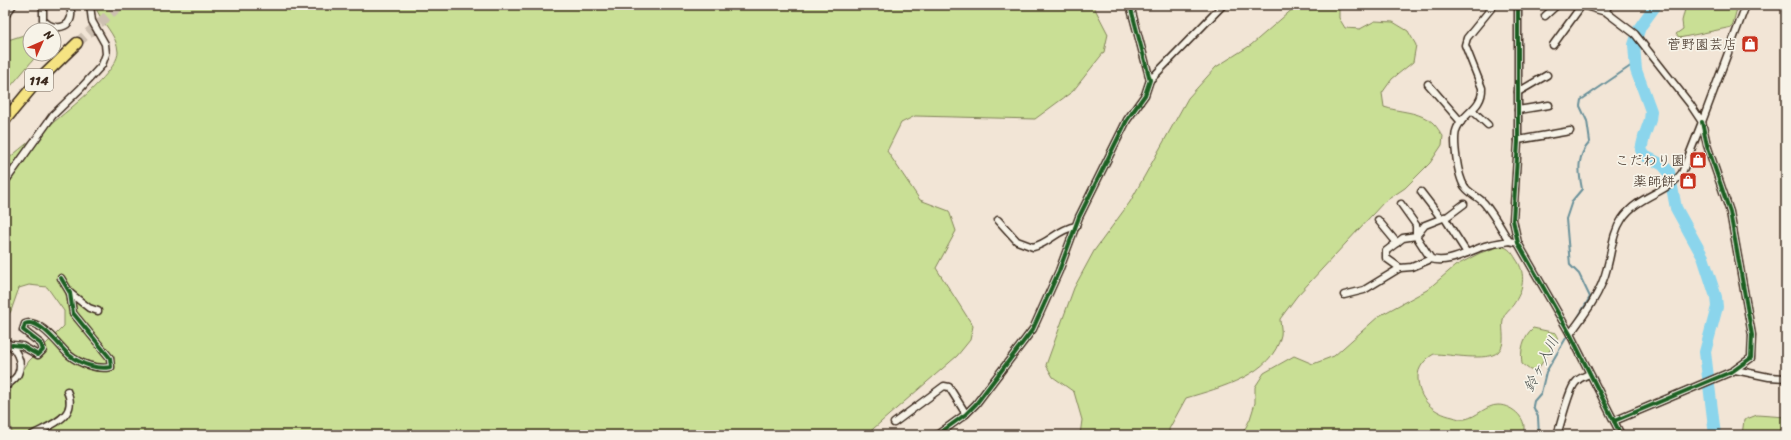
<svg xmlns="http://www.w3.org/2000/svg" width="1791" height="440" viewBox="0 0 1791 440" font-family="Sriracha,'Klee One',sans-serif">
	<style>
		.green { fill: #c9df95; stroke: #82845a }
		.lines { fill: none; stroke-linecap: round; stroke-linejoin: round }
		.stream { stroke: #6b919a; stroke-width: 2 }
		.river { stroke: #8bd5ec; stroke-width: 12 }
		.trunk-tunnel { stroke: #cdc0b1; stroke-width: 10; stroke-dasharray: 10 5; stroke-linecap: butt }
		.minor-casing { stroke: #3b2a1e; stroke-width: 9 }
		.trunk-casing { stroke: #3b2a1e; stroke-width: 13 }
		.minor { stroke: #f7f3e8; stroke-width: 6 }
		.trunk { stroke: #f5e382; stroke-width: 10 }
		.cycleway-casing { stroke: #f7f3e8; stroke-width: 6 }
		.cycleway { stroke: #1b5e20; stroke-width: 4 }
		.labels { text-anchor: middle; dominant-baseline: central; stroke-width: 3.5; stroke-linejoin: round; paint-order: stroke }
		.shield { fill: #f7f3e8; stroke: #73665b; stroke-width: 1 }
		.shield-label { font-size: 13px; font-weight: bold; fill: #3b2a1e }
		.poi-label { font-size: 14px; fill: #3b2a1e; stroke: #f7f3e8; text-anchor: end }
		.water-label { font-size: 15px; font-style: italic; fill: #4f5552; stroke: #f7f3e8 }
	</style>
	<rect width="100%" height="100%" fill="#f2e5d6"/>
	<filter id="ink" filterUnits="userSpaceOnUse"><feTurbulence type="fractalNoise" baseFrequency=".025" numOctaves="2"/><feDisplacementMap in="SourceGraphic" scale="8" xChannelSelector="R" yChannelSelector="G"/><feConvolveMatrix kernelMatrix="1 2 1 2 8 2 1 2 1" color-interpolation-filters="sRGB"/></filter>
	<g filter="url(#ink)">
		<!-- green -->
		<g class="green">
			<path d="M95,5h998l15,29 -4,18 -31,39 -38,28 -120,-3 -14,7 -14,28 33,49 29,11 7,20 -20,37 37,58 -3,14 -13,16 -91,79h-858l4,-2 -7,-35 24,-37 35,-35v-15l-17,-24 -18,-2 -10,3 -8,23 -6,9v-158c21,-21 113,-83 113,-110 0,-17 -19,-31 -23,-47z"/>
			<path d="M1300,5h37l2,3v10l6,10 15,1 15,-8 18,1 15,9 8,14 -3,17 -21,17 -10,14 2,14c15,5 31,4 45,13 6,3 10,11 14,16l-1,9 -12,18 -25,25 -21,14 -87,94 -17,23c0,5 2,11 1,16 -8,40 -62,53 -95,63l-17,31v6h-89l2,-15 -8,-28 -21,-15 -7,-12 28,-77 20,-37 36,-49 58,-104 28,-31 35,-22 44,-38z"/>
			<path d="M1686,5h52l-6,22 -53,11 -3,-4 7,-5 -1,-8z"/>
			<path d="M30,33v21h8l-33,39v-52z"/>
			<path d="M1501,246c8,2 11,6 15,13 11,15 7,32 -3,46 -4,5 -9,8 -10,15 -2,10 4,24 -5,32 -11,10 -48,2 -64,2 -8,4 -17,14 -16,24 0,21 15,35 35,39 3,1 8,3 12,2 12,-2 21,-14 33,-14 15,0 32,16 24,30h-280l8,-16 5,-16v-16l9,-14 30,-17 19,8 21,-8 45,-40 48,-26 28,-24 25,-13z"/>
			<path d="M1533,328l23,5 2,4 -21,34 -7,-1 -8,-6c-2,-12 1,-28 11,-36z"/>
			<path d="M1757,415l29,2v18h-44l2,-15z"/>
		</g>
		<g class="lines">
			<!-- stream -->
			<g class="stream">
				<path d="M1573,326l17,-29 -11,-23 -9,-9 -4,-46 6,-18 10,-12c-4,-19 -5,-33 8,-47l-3,-21 -7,-15 1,-6 54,-37"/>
				<path d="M1539,435l-1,-18 -5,-11 1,-5 7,-8 5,-21 23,-39"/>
			</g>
			<!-- river -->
			<path class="river" d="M1656,5l-16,22 -6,18 2,25 15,41 -1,9 -6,17 -3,13 4,6 18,9 6,7 7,36 27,49 13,40 1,10 -12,45 10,83"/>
			<!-- trunk-tunnel -->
			<path class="trunk-tunnel" d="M77,43l43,-38"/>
			<defs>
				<g id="minor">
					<path d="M43,5v15c14,15 35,5 26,-15"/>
					<path d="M1494,5l-27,33 -2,7 17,43c1,20 -19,25 -25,40 -5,11 1,50 8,59 5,7 14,10 19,16 10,12 17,25 25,38l9,2"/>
					<path d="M1518,5v137l-5,78 5,23 52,91 51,101"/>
					<path d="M1581,5l25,7"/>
					<path d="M1608,5l-2,7 29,22 55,70 12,18 44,-117"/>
					<path d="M5,16l8,-11"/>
					<path d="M1545,16l12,-11"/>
					<path d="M1553,45l29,-40"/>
					<path d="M1150,80l73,-75"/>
					<path d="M1428,84l33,38"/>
					<path d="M1518,92l29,-17"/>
					<path d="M1518,110l31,-5"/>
					<path d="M1473,111l15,14"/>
					<path d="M1518,140l52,-9"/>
					<path d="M5,182l48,-67 27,-26 22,-24 4,-11 -1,-10 -13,-23 -2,-16"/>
					<path d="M1421,192l20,26"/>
					<path d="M1401,204l15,21v11"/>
					<path d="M1444,217l23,36"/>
					<path d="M998,220l19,21 16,6c17,-4 23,-17 43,-21"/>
					<path d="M1378,220l19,23"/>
					<path d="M1416,236l9,-11 23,-9 16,-12"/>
					<path d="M1400,268l-14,-10v-7l17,-13 13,-2 15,23"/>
					<path d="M70,293l19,15 9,3"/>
					<path d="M1344,295l20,-5 36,-22 12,-1 19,-8c17,5 34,-6 51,-12 8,-3 18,-4 27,-6"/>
					<path d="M1570,334c15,-20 31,-41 37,-66 5,-17 5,-34 15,-49 16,-24 46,-26 60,-46l20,-51"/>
					<path d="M5,341c10,6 19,21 13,33 -2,5 -9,9 -13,13"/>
					<path d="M12,345l10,1 16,9 5,-5 -2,-6 -18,-14 2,-6c14,-7 35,23 44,31 11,9 29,15 42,12l-1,-9 -37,-45 -3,-20 -9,-15"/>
					<path d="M1735,370l34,7 17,1"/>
					<path d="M1614,421l119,-50 18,-13 1,-23 -22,-123 -23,-67 -5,-23"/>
					<path d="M894,423l50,-37 5,1 17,27"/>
					<path d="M32,435c18,-10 47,-18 35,-44"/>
					<path d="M937,435l29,-21 10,-10 57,-75 26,-58 20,-54 48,-97 18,-25 5,-15 -20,-75"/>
					<path d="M1557,435c4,-11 12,-47 19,-53 3,-4 9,-6 13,-8"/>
				</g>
				<path id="trunk" d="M5,120l29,-35 43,-42"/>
			</defs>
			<!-- minor casing -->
			<use href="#minor" class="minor-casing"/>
			<!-- trunk casing -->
			<use href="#trunk" class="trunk-casing"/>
			<!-- minor -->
			<use href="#minor" class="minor"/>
			<!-- trunk -->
			<use href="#trunk" class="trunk"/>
			<defs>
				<g id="cycleway">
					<path d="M1518,5v137l-5,78 5,23 52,91 51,101"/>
					<path d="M12,345l10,1 16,9 5,-5 -2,-6 -18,-14 2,-6c14,-7 35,23 44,31 11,9 29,15 42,12l-1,-9 -37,-45 -3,-20 -9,-15"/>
					<path d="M1614,421l119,-50 18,-13 1,-23 -22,-123 -23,-67 -5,-23"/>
					<path d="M937,435l29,-21 10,-10 57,-75 26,-58 20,-54 48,-97 18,-25 5,-15 -20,-75"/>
				</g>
			</defs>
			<!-- cycleway casing -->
			<use href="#cycleway" class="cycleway-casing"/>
			<!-- cycleway -->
			<use href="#cycleway" class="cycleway"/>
		</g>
	</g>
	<!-- icons -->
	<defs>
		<symbol id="shop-square" viewBox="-11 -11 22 22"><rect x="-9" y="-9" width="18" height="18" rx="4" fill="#c8321e" stroke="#f7f3e8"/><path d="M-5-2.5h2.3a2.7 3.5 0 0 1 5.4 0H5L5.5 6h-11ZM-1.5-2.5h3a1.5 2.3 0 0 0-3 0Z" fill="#fff"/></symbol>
	</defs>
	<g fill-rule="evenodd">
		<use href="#shop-square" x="1740" y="34" width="20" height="20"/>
		<use href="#shop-square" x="1688" y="150" width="20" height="20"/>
		<use href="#shop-square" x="1678" y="171" width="20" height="20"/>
	</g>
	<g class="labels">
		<!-- shield labels -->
		<rect class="shield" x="25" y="69" width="28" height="22" rx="3"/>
		<g class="shield-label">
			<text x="39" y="80">114</text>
		</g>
		<!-- poi labels -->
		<g class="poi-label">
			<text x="1737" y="44">菅野園芸店</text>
			<text x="1685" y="160">こだわり園</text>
			<text x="1675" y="181">薬師餅</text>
		</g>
		<!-- water labels -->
		<g class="water-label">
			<text transform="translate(1541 364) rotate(-63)">鈴ヶ入川</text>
		</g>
	</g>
	<!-- margin -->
	<rect width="1791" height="440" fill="none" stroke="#f7f3e8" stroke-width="20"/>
	<rect x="10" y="10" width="1771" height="420" fill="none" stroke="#3b2a1e" stroke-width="1.5" filter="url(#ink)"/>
	<!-- north arrow -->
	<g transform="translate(42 42) rotate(45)"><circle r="19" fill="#f7f3e8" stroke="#aca397"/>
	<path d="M0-3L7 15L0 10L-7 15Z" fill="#c8321e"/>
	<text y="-6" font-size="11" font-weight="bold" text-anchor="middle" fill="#3b2a1e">N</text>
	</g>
</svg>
